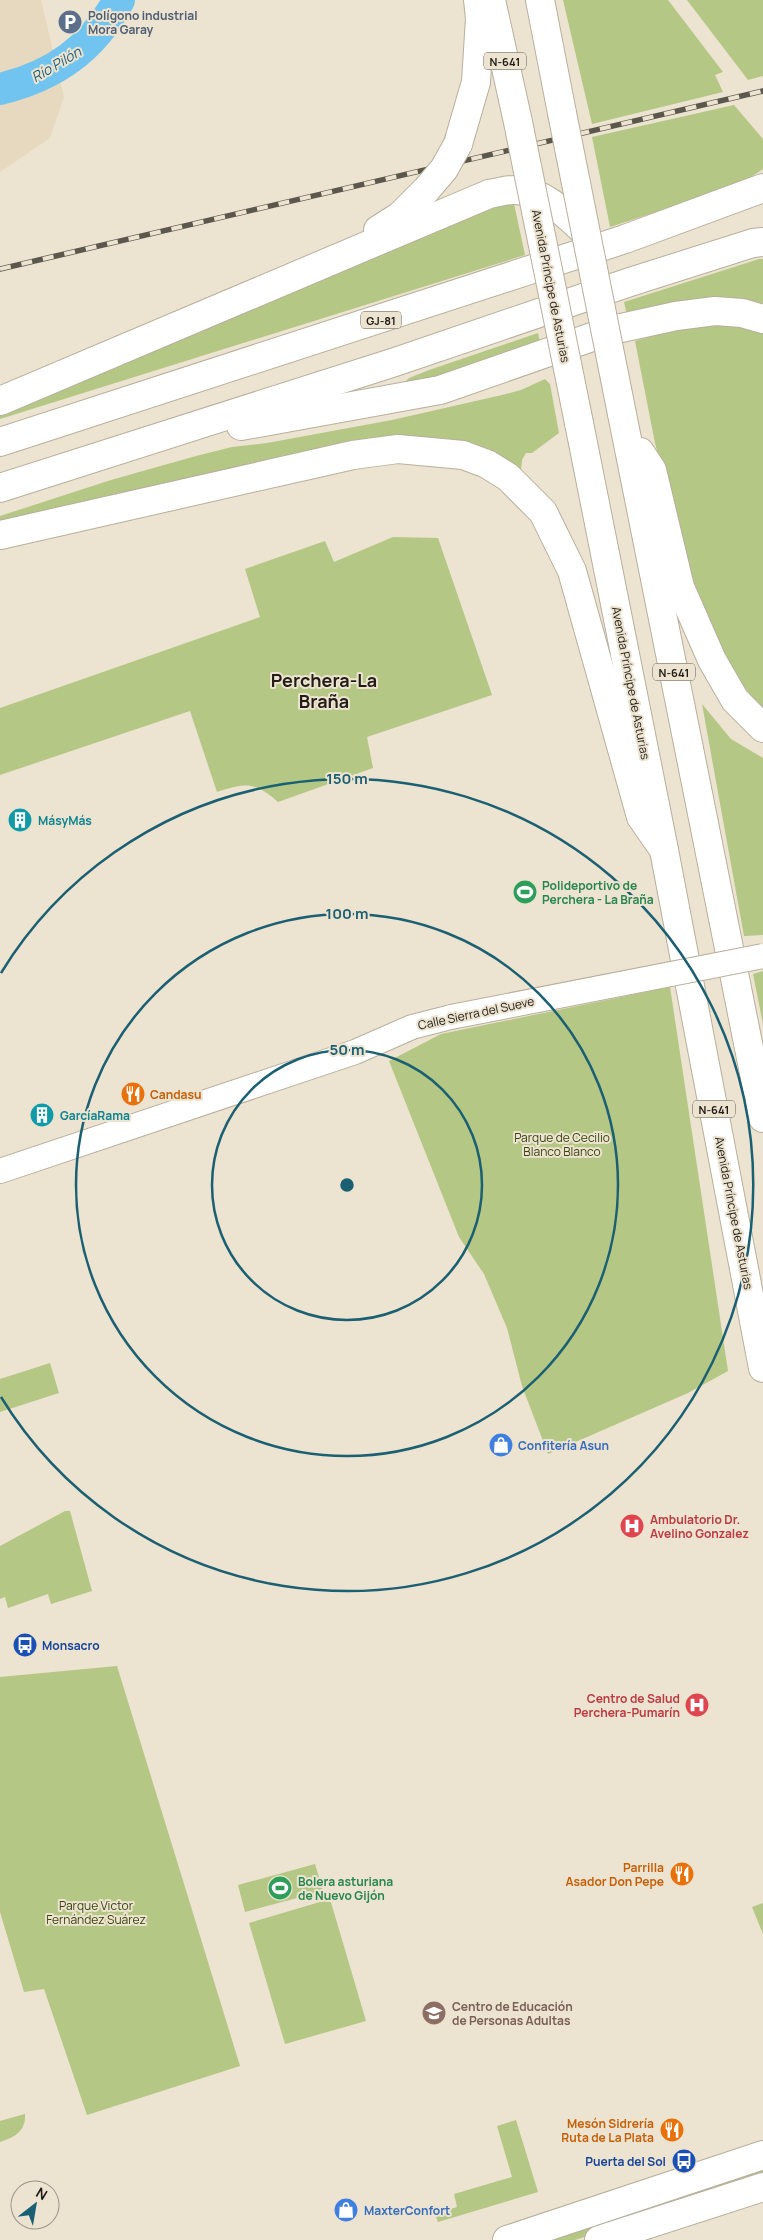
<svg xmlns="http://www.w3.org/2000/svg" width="763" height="2240" viewBox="0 0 763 2240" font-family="Manrope,sans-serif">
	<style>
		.built { fill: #e6d9bf }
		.green { fill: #b4c785 }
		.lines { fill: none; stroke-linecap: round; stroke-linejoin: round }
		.river { stroke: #70c4ef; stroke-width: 32 }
		.tertiary-casing { stroke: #b8af9d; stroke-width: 26 }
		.primary-casing { stroke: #b8af9d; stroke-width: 30 }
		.trunk-casing { stroke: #b8af9d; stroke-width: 30 }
		.motorway-casing { stroke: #b8af9d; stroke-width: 30 }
		.tertiary { stroke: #fff; stroke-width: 24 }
		.primary { stroke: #fff; stroke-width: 28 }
		.trunk { stroke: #fff; stroke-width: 28 }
		.motorway { stroke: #fff; stroke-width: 28 }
		.rail-casing { stroke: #5c574c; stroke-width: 5.5 }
		.rail { stroke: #ece3d0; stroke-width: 4; stroke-dasharray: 11; stroke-linecap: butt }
		.tertiary-bridge-casing { stroke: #b8af9d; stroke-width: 26; stroke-linecap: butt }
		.trunk-bridge-casing { stroke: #b8af9d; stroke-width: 30; stroke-linecap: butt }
		.motorway-bridge-casing { stroke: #b8af9d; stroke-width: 30; stroke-linecap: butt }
		.tertiary-bridge { stroke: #fff; stroke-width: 24 }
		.trunk-bridge { stroke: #fff; stroke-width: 28 }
		.motorway-bridge { stroke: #fff; stroke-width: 28 }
		.ring { fill: none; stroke: #1b5f72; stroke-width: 2.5 }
		.labels { text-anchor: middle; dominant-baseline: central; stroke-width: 4; stroke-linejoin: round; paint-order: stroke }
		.shield { fill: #ece3d0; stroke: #5e584e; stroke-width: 1 }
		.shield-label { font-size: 11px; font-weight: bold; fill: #211d16 }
		.service-label { font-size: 12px; font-weight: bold; fill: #4e5e75; stroke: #ece3d0; text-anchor: start }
		.street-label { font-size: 12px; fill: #211d16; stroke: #ece3d0 }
		.culture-label { font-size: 12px; font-weight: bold; fill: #0d838f; stroke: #ece3d0; text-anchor: start }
		.leisure-label { font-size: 12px; font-weight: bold; fill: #27864d; stroke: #ece3d0; text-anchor: start }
		.food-label { font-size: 12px; font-weight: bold; fill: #c56008; stroke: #ece3d0; text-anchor: end }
		.park-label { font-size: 12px; fill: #36430b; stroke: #ece3d0 }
		.shop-label { font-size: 12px; font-weight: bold; fill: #366cbe; stroke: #ece3d0; text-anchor: start }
		.health-label { font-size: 12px; font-weight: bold; fill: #be3a42; stroke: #ece3d0; text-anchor: start }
		.transit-label { font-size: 12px; font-weight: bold; fill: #164399; stroke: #ece3d0; text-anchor: start }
		.education-label { font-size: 12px; font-weight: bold; fill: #785e54; stroke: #ece3d0; text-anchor: start }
		.water-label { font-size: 14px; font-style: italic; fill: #1a5b78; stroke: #ece3d0 }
		.district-label { font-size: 18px; font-weight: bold; fill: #211d16; stroke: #ece3d0 }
		.centre { fill: #1b5f72; stroke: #ece3d0; stroke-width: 2.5 }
		.ring-label { font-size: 15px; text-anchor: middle; font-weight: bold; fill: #1b5f72; stroke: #ece3d0; stroke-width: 4; stroke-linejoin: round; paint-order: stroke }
	</style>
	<rect width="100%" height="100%" fill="#ece3d0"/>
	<!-- built -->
	<path class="built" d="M0,0h41l23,97 -14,41 -50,34z"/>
	<!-- green -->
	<g class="green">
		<path d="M563,0h105l55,72 -8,3 8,17 -131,32z"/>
		<path d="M687,0h76v76l-15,4z"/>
		<path d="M734,105l29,34v30l-24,16 -129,42 -18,-90z"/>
		<path d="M513,199l12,56 -525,164v-5z"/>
		<path d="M759,259h4v48l-135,13 -4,-18z"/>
		<path d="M726,324l37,9v379l-26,-35 -40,-76 -42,-158 -20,-102 54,-15z"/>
		<path d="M538,333l3,15 -60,19 -80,19 8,-8 20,-8z"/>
		<path d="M545,379l5,5 9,49 -27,20h-6l-4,7 -1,11 -51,-23 -470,77v-9l111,-36 85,-24 36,-9 35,-4 125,-23 110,-25 19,-5z"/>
		<path d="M393,537l45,1 54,157 -125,42 6,31 -95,34c-23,-21 -33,-19 -61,-10l-27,-81 -190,64v-67l260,-91 -15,-48 80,-28 9,21z"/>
		<path d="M702,704l29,35 32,19v177l-19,1z"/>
		<path d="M763,971v53l-10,-50z"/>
		<path d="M670,987l58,384 -40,22 -140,61 -26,-68 -15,-58 -23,-54 -25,-37 -70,-176 52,-27z"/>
		<path d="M50,1363l9,30 -59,19v-33z"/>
		<path d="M65,1511h5l22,80 -41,13 -3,-10 -40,14 -3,-11 -5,2v-53z"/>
		<path d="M117,1666l123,400 -153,49 -43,-126 -20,3 -24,-80v-235z"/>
		<path d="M315,1864l8,27 -78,21 -7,-27z"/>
		<path d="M330,1899l36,122 -81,23 -36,-121z"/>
		<path d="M763,1903v31l-11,-27z"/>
		<path d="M25,2114c1,17 -10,23 -25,28v-21z"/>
		<path d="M516,2120l22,72 -100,30 -3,-8 22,-7 -3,-13 58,-17 -15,-51z"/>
		<path d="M763,2166v12l-188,62h-39z"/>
	</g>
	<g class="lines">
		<!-- river -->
		<path class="river" d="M0,89c54,-13 92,-40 119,-89"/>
		<defs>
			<path id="tertiary" d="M0,1171l355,-119 57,-25 39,-10"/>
			<g id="primary">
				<path d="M507,2240l256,-85"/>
				<path d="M599,2240l164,-53"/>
			</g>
			<g id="trunk">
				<path d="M491,0l27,122"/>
				<path d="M540,0l22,113"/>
				<path d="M622,414l141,704"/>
				<path d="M579,423l85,427 99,518"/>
				<path d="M640,452l12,18 28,117 32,73 23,40 28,28"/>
			</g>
			<g id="motorway">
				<path d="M458,144l18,-62 4,-64 -2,-18"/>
				<path d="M378,230l22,-14 27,-27"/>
				<path d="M0,401l489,-207c8,-1 16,-4 24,-4 28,-1 53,24 72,42"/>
				<path d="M241,426l199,-36 172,-60 64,-14 39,-5 27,2 21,6"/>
				<path d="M0,442l625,-203 138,-51"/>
				<path d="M0,488l395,-126 235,-80 123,-39 10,-1"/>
				<path d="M0,535l353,-80 45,-6 65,6 24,9 21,13 35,35 29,59 69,246 23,33"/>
			</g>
		</defs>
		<!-- tertiary casing -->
		<use href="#tertiary" class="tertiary-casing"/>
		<!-- primary casing -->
		<use href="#primary" class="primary-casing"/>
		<!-- trunk casing -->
		<use href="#trunk" class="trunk-casing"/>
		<!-- motorway casing -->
		<use href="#motorway" class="motorway-casing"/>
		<!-- tertiary -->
		<use href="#tertiary" class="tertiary"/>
		<!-- primary -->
		<use href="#primary" class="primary"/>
		<!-- trunk -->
		<use href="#trunk" class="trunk"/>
		<!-- motorway -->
		<use href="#motorway" class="motorway"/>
		<defs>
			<path id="rail" d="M0,269l763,-178"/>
		</defs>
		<!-- rail casing -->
		<use href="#rail" class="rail-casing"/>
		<!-- rail -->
		<use href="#rail" class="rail"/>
		<defs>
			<path id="tertiary-bridge" d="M451,1017l312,-61"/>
			<g id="trunk-bridge">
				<path d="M562,113l60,301"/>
				<path d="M518,122l61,301"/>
			</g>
			<path id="motorway-bridge" d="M427,189l17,-20 14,-25"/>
		</defs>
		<!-- tertiary-bridge casing -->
		<use href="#tertiary-bridge" class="tertiary-bridge-casing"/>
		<!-- trunk-bridge casing -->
		<use href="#trunk-bridge" class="trunk-bridge-casing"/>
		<!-- motorway-bridge casing -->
		<use href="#motorway-bridge" class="motorway-bridge-casing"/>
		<!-- tertiary-bridge -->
		<use href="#tertiary-bridge" class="tertiary-bridge"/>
		<!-- trunk-bridge -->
		<use href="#trunk-bridge" class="trunk-bridge"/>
		<!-- motorway-bridge -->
		<use href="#motorway-bridge" class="motorway-bridge"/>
	</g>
	<!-- distance rings -->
	<g class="ring">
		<circle cx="347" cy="1185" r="135"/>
		<circle cx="347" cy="1185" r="271"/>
		<path d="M1 973A406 406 0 1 1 1 1397"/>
	</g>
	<!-- icons -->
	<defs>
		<symbol id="parking-disc" viewBox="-11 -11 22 22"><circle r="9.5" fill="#5c6f8a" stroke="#ece3d0"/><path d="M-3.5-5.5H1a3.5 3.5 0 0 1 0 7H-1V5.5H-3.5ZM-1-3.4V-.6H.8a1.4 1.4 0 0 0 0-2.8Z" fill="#fff"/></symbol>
		<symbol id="building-disc" viewBox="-11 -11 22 22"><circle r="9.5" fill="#0f9aa8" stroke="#ece3d0"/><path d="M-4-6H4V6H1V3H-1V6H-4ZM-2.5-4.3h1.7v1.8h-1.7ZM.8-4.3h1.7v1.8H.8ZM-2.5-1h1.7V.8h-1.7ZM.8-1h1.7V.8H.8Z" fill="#fff"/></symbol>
		<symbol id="stadium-disc" viewBox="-11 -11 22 22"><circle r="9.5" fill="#2e9e5b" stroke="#ece3d0"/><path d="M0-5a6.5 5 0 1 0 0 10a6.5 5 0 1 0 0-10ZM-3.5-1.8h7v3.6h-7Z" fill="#fff"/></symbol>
		<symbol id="restaurant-disc" viewBox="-11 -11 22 22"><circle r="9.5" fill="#e8710a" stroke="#ece3d0"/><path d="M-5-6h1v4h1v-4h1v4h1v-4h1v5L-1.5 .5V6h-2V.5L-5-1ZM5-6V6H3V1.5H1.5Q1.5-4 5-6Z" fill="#fff"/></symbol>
		<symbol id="shop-disc" viewBox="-11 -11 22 22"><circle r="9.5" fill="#3f7fe0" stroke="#ece3d0"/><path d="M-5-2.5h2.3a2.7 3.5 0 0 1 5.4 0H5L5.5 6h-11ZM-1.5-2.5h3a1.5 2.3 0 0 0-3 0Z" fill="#fff"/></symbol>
		<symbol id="hospital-disc" viewBox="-11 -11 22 22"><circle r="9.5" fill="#e0444e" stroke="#ece3d0"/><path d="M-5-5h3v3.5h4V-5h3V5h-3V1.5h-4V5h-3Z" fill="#fff"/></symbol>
		<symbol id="bus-disc" viewBox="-11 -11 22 22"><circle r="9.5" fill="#1a4fb4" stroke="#ece3d0"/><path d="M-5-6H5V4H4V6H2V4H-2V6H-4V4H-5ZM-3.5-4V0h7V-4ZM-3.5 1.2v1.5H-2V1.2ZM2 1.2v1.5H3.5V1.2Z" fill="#fff"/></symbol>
		<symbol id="school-disc" viewBox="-11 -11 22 22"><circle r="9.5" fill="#8d6e63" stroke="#ece3d0"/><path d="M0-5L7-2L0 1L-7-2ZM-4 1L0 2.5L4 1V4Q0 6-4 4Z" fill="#fff"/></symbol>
	</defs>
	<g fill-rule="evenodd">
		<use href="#parking-disc" x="56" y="8" width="28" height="28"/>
		<use href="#building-disc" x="6" y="806" width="28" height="28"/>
		<use href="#stadium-disc" x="511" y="878" width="28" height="28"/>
		<use href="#restaurant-disc" x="119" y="1080" width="28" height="28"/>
		<use href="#building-disc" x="28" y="1101" width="28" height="28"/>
		<use href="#shop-disc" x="487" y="1431" width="28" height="28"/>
		<use href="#hospital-disc" x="618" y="1512" width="28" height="28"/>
		<use href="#bus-disc" x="11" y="1631" width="28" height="28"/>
		<use href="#hospital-disc" x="683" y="1691" width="28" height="28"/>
		<use href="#restaurant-disc" x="668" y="1860" width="28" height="28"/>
		<use href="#stadium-disc" x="266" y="1874" width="28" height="28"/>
		<use href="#school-disc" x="420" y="1999" width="28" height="28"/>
		<use href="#restaurant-disc" x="658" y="2116" width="28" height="28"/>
		<use href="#bus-disc" x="670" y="2147" width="28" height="28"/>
		<use href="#shop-disc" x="332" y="2196" width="28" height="28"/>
	</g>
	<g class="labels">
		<!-- shield labels -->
		<g class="shield">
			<rect x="484" y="52.5" width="42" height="17" rx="4"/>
			<rect x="361" y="311.5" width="40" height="17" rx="4"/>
			<rect x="653" y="663.5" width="42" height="17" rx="4"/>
			<rect x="693" y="1100.5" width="42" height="17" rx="4"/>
		</g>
		<g class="shield-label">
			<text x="505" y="61">N-641</text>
			<text x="381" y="320">GJ-81</text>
			<text x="674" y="672">N-641</text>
			<text x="714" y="1109">N-641</text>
		</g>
		<!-- service labels -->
		<g class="service-label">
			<text x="88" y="15">Polígono industrial<tspan x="88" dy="14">Mora Garay</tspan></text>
		</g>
		<!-- street labels -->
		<g class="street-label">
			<text transform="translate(551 286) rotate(79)">Avenida Príncipe de Asturias</text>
			<text transform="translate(631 683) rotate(79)">Avenida Príncipe de Asturias</text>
			<text transform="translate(476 1013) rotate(-12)">Calle Sierra del Sueve</text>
			<text transform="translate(734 1213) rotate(79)">Avenida Príncipe de Asturias</text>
		</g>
		<!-- culture labels -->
		<g class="culture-label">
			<text x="38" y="820">MásyMás</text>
			<text x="60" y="1115">GarcíaRama</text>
		</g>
		<!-- leisure labels -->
		<g class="leisure-label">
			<text x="542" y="885">Polideportivo de<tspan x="542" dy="14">Perchera - La Braña</tspan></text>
			<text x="298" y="1881">Bolera asturiana<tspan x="298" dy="14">de Nuevo Gijón</tspan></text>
		</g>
		<!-- food labels -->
		<g class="food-label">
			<text x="150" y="1094" text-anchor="start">Candasu</text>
			<text x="664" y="1867">Parrilla<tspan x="664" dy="14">Asador Don Pepe</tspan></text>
			<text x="654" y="2123">Mesón Sidrería<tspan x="654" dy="14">Ruta de La Plata</tspan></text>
		</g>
		<!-- park labels -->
		<g class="park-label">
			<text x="562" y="1137">Parque de Cecilio<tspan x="562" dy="14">Blanco Blanco</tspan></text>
			<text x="96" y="1905">Parque Victor<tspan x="96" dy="14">Fernández Suárez</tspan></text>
		</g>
		<!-- shop labels -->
		<g class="shop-label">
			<text x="518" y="1445">Confitería Asun</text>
			<text x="364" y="2210">MaxterConfort</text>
		</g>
		<!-- health labels -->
		<g class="health-label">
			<text x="650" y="1519">Ambulatorio Dr.<tspan x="650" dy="14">Avelino Gonzalez</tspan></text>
			<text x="680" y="1698" text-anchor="end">Centro de Salud<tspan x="680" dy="14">Perchera-Pumarín</tspan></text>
		</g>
		<!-- transit labels -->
		<g class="transit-label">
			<text x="42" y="1645">Monsacro</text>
			<text x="666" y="2161" text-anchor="end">Puerta del Sol</text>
		</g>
		<!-- education labels -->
		<g class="education-label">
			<text x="452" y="2006">Centro de Educación<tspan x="452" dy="14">de Personas Adultas</tspan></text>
		</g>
		<!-- water labels -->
		<g class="water-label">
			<text transform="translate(56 64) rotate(-31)">Río Pilón</text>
		</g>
		<!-- district labels -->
		<g class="district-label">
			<text x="324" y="680">Perchera-La<tspan x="324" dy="21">Braña</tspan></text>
		</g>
	</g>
	<circle cx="347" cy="1185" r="8" class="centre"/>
	<g class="ring-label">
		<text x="347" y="784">150 m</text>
		<text x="347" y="919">100 m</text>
		<text x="347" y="1055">50 m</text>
	</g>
	<!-- north arrow -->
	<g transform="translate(35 2205) rotate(31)"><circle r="24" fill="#ece3d0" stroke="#9b9486"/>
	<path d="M0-4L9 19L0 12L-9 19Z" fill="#1b5f72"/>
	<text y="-8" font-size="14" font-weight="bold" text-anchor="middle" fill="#211d16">N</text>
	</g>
</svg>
